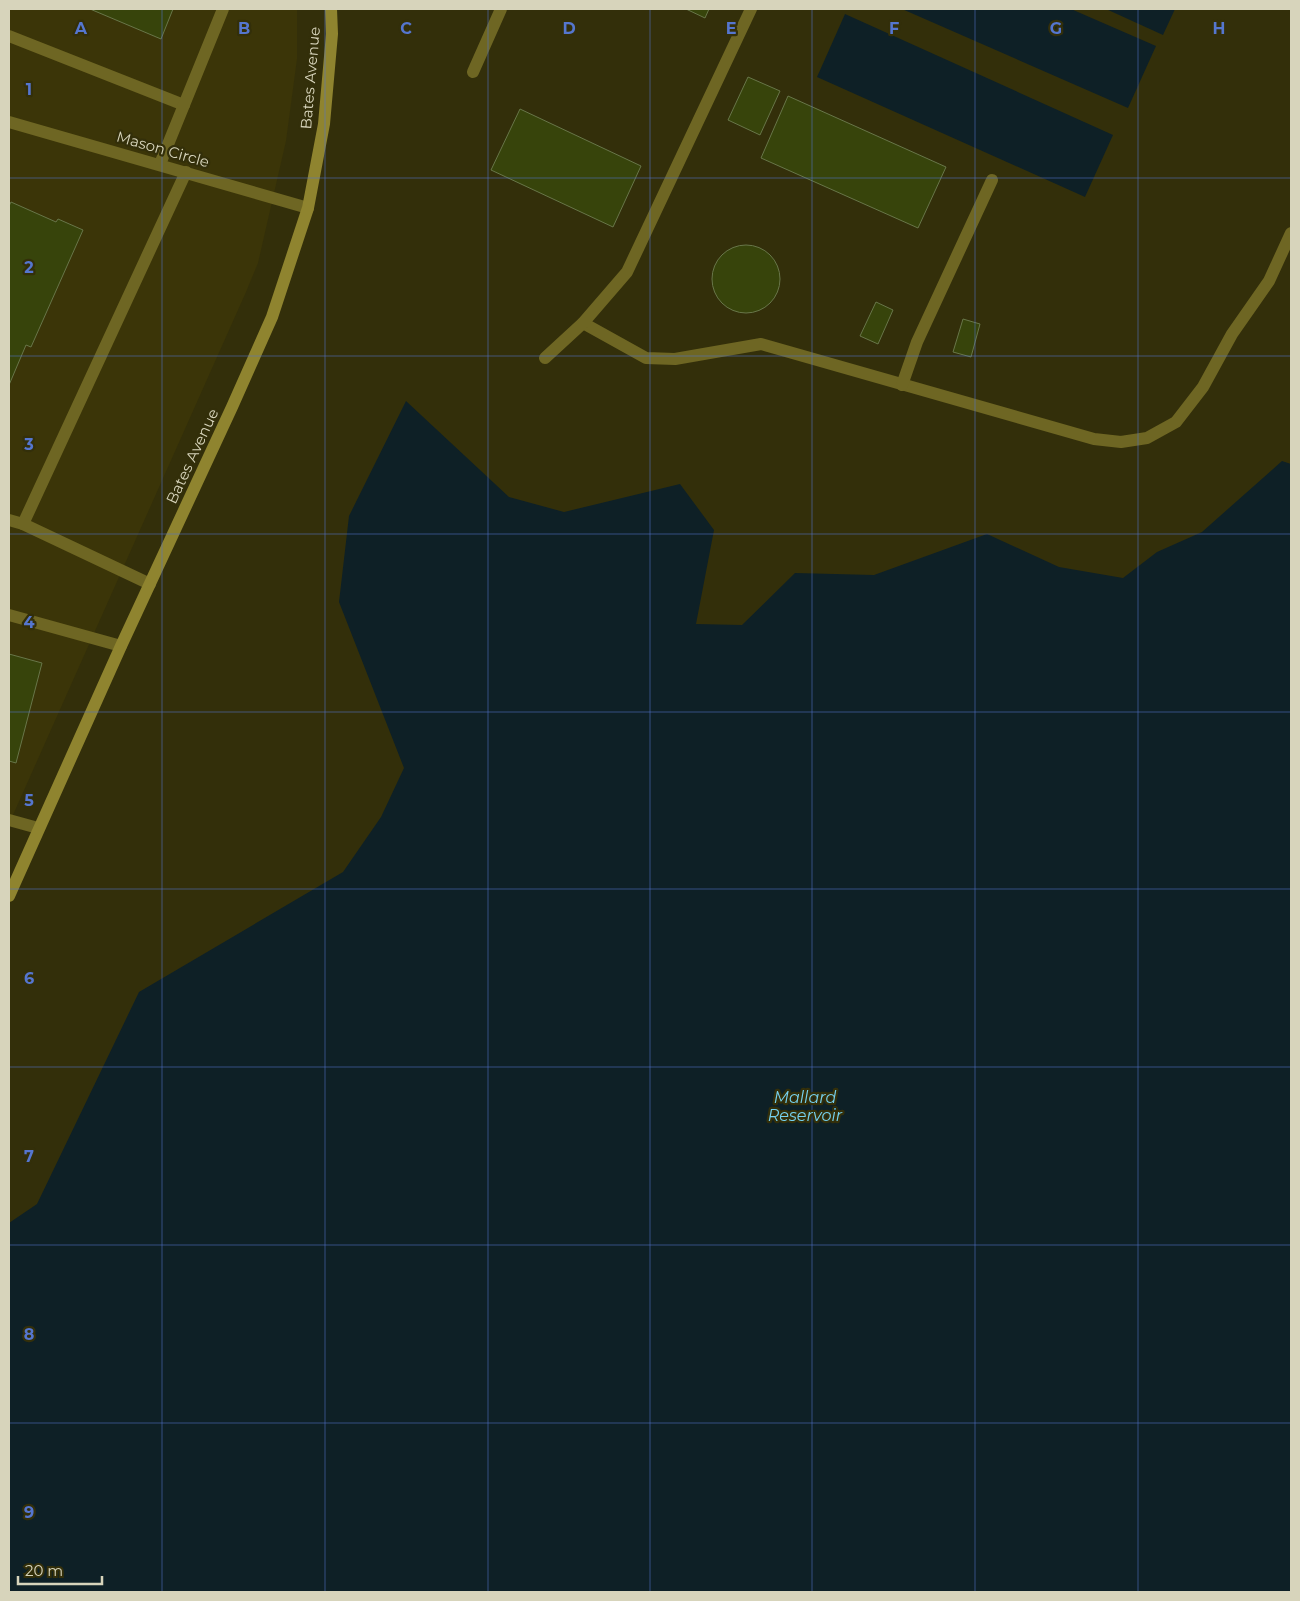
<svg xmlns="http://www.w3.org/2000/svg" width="1300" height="1601" viewBox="0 0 1300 1601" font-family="Montserrat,sans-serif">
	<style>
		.built { fill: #3b3508 }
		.water { fill: #0e2026 }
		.building { fill: #37440b; stroke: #687649 }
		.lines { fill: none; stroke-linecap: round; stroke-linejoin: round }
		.lane { stroke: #6e6623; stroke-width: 12 }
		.street { stroke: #6e6623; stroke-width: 12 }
		.secondary { stroke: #8f842f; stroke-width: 12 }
		.grid { fill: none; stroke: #5576cf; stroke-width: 1; stroke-opacity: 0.55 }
		.labels { text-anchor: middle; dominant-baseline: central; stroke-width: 4.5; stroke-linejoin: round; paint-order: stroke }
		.street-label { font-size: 15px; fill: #d7d4bb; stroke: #332f0a }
		.water-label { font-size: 16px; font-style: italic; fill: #76d2f1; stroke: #332f0a }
		.grid-label { font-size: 16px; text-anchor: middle; font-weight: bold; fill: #5576cf; stroke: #332f0a; stroke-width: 4.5; stroke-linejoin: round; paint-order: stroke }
	</style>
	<rect width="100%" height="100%" fill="#332f0a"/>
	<!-- built -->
	<path class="built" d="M9,9h288v50l-11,82 -28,122 -12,29 -237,532z"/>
	<!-- water -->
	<g class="water">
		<path d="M902,9h169l85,37 -28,62z"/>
		<path d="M1106,9h69l-12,26z"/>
		<path d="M845,14l268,121 -28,62 -268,-120z"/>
		<path d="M406,401l103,96 55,15 116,-28 34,46 -18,94 46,1 53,-52 79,2 113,-41 72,33 64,11 34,-26 45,-20 80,-71 9,3v1128h-1282v-369l28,-19 102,-212 204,-120 38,-55 23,-49 -65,-166 10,-86z"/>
	</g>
	<!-- building -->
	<g class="building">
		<path d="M90,9h83l-12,30z"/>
		<path d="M686,9h23l-4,9z"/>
		<path d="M748,77l32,14 -20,44 -32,-15z"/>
		<path d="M788,96l158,71 -28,61 -157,-70z"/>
		<path d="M520,109l121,57 -28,61 -122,-57z"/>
		<path d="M11,202l45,20 2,-3 25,11 -52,117 -5,-2 -17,40v-179z"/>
		<circle cx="746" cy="279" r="34"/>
		<path d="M876,302l17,8 -15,34 -18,-8z"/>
		<path d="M963,319l17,5 -9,33 -18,-5z"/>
		<path d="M9,654l33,9 -26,100 -7,-2z"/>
	</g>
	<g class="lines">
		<!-- lane -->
		<g class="lane">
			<path d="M9,36l175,69"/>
			<path d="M473,72l28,-63"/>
			<path d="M160,164l63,-155"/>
			<path d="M583,323l63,35 29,1 86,-15 333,95 27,3 26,-4 29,-16 27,-35 29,-53 37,-53 22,-48"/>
			<path d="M545,358l38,-35 44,-51 124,-263"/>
			<path d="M902,385l15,-43 75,-162"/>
			<path d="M9,520l14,4"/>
			<path d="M150,584l-127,-60 163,-352"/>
			<path d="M9,615l112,31"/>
			<path d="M9,820l29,8"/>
		</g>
		<!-- street -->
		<path class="street" d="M9,122l299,86"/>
		<!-- secondary -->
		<path class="secondary" d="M9,896l112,-250 111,-239 40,-90 36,-109 16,-84 8,-90 -1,-25"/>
	</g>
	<!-- grid -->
	<path class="grid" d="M162,9v1583M325,9v1583M488,9v1583M650,9v1583M812,9v1583M975,9v1583M1138,9v1583M9,178h1282M9,356h1282M9,534h1282M9,712h1282M9,889h1282M9,1067h1282M9,1245h1282M9,1423h1282"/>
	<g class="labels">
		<!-- street labels -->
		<g class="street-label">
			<text transform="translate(310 78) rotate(-85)">Bates Avenue</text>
			<text transform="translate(163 149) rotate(16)">Mason Circle</text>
			<text transform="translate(192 456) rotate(-65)">Bates Avenue</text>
		</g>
		<!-- water labels -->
		<g class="water-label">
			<text x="805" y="1097">Mallard<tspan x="805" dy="18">Reservoir</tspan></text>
		</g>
	</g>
	<g class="grid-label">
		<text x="81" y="34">A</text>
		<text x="244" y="34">B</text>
		<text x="406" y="34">C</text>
		<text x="569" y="34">D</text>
		<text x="731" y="34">E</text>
		<text x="894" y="34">F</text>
		<text x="1056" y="34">G</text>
		<text x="1219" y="34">H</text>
		<text x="29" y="95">1</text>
		<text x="29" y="273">2</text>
		<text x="29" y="450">3</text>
		<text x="29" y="628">4</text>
		<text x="29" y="806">5</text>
		<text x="29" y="984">6</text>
		<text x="29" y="1162">7</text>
		<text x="29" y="1340">8</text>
		<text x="29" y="1518">9</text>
	</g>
	<!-- border -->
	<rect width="1300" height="1601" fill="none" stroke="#d7d4bb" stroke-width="20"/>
	<!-- scale -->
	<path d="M18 1576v8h84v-8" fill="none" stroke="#d7d4bb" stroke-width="2.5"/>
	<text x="25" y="1576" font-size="15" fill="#d7d4bb" stroke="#332f0a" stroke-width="4" paint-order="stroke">20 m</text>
</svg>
